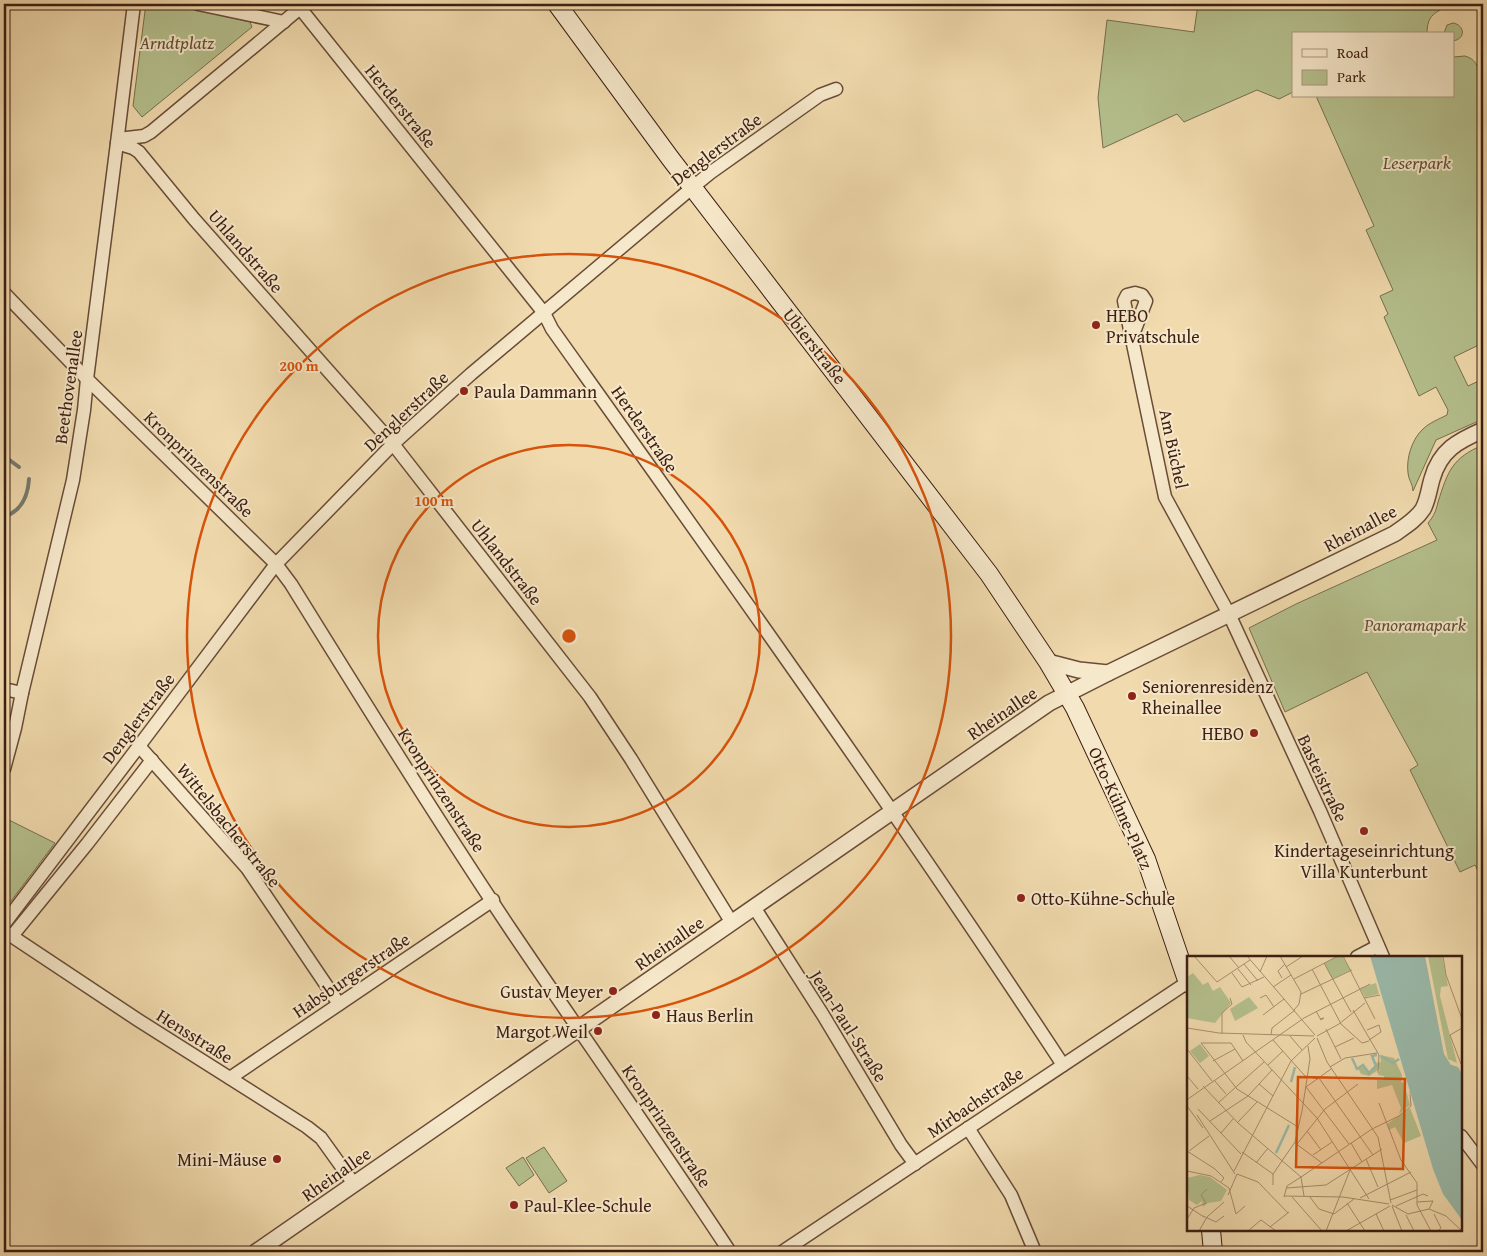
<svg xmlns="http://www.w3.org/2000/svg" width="1487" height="1256" viewBox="0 0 1487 1256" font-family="'Gentium Book Plus',serif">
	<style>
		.green { fill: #b5c18e; stroke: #786f50 }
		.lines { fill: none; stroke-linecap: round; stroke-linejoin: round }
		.stream { stroke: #757c6e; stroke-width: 4 }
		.minor-casing { stroke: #694c38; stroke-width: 15 }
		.tertiary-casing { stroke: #694c38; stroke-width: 18 }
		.secondary-casing { stroke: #3c1d11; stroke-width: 20 }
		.minor { stroke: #f6e8ca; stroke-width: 12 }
		.tertiary { stroke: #f6e8ca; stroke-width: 15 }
		.secondary { stroke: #f6e8ca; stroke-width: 18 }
		.ring { fill: none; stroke: #d7530c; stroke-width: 2.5 }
		.poi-dot { fill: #8f2418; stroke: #f6e8ca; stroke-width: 2 }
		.labels { text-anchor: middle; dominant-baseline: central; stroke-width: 4; stroke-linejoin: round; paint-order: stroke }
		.park-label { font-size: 18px; font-style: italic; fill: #604e36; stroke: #f6e8ca }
		.street-label { font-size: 18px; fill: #3c1d11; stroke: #f6e8ca }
		.poi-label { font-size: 18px; fill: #3c1d11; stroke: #f6e8ca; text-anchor: start }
		.inset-river { fill: none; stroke: #9bbbac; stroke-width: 2.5 }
		.inset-road { fill: none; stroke: #a98f6f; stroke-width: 1 }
		.view { fill: #d7530c; fill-opacity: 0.15; stroke: #d7530c; stroke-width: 2.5 }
		.inset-edge { fill: none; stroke: #3c1d11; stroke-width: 2.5 }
		.centre { fill: #d7530c; stroke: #f6e8ca; stroke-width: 2.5 }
		.ring-label { font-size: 15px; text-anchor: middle; font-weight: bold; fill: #d7530c; stroke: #f6e8ca; stroke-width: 4; stroke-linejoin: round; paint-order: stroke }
	</style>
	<rect width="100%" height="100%" fill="#f1dbae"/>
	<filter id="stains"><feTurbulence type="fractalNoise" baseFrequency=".004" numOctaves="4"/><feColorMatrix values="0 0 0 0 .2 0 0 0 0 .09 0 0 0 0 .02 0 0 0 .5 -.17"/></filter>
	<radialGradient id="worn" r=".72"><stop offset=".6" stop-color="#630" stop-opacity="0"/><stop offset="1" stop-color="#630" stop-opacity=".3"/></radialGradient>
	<!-- green -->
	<g class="green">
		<path d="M148,4h24l78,18 2,5 -110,90 -9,-11 12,-95z"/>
		<path d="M1198,4h251c-13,10 -22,9 -22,30h-134v58l-14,7 -22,-9 -73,32 -7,-8 -74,34 -5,-50 9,-78 87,12z"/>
		<path d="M1453,23c12,2 13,16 0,18v-7l-9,-1 3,-8z"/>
		<path d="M1465,56c14,4 14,16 18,28v259l-29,14 14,29 15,-7v40l-47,21 -23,51c0,-7 -5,-12 -5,-18 -2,-15 4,-34 15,-44 6,-6 16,-10 24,-14l1,-5 -12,-23 -17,9 -35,-79 4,-3 -8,-18 13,-6 -27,-60 8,-4 -58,-130h137v-39z"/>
		<path d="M1483,445v435l-8,-15 -15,7 -50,-102 8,-5 -51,-93 -82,40 -36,-84 47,-24 141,-64 -9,-17c6,-7 8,-12 10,-21 10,-31 14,-44 45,-57z"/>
		<path d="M5,818l50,25 -44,58 -7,6v-82z"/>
		<path d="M544,1147l23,34 -18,12 -23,-35z"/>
		<path d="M523,1157l11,18 -15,11 -13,-18z"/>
	</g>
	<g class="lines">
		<!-- stream -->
		<g class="stream">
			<path d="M4,456l15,11"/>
			<path d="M4,517c17,-6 24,-20 25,-38"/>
		</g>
		<defs>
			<g id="minor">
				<path d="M198,4l86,18"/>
				<path d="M300,8l244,305 8,16c173,243 347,486 511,736"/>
				<path d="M118,139l26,-3 7,-4 154,-128"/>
				<path d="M117,143l16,5 6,4 55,67 199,225 197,253 41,62 101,164"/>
				<path d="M4,293l83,86 189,185 15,20c72,116 144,232 220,346 73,108 148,214 219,322"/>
				<path d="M1132,337l14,-36 -4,-6 -7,-2 -8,2 -3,6 41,196 64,117 91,197 63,146"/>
				<path d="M4,689l18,4"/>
				<path d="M139,746l108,122 92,136"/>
				<path d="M4,769l11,-41 7,-35 51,-213 11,-70 3,-31 30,-236 17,-139"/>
				<path d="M754,907l69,108 78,130 14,19"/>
				<path d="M4,924l135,-178 137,-182 117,-120 78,-70 222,-187 17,-14 110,-78 16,-6"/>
				<path d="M4,931l134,89 169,107 14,11 33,46"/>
				<path d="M12,936l75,-92 65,-84"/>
				<path d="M1357,957l21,-11"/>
				<path d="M230,1078l263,-178"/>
				<path d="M968,1128l43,67 24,57"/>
				<path d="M1461,1136l22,29"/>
				<path d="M782,1252l406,-270"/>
			</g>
			<g id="tertiary">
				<path d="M1048,662l31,8 29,3"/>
				<path d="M256,1252l793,-549 59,-30 286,-139c10,-7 22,-14 29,-25 5,-9 6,-20 9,-30 8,-29 26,-38 51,-49"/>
			</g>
			<g id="secondary">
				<path d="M557,4l113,154 319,416 59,88 27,46 71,151 42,124"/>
				<path d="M1211,1230l2,22"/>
			</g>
		</defs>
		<!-- minor casing -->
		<use href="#minor" class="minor-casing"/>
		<!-- tertiary casing -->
		<use href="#tertiary" class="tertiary-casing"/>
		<!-- secondary casing -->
		<use href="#secondary" class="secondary-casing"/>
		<!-- minor -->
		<use href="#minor" class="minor"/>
		<!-- tertiary -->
		<use href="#tertiary" class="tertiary"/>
		<!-- secondary -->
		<use href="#secondary" class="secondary"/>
	</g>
	<!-- distance rings -->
	<g class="ring">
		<circle cx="569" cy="636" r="191"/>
		<circle cx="569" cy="636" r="382"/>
	</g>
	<!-- markers -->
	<g class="poi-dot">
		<circle cx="1096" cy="325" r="5"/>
		<circle cx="464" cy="391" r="5"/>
		<circle cx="1132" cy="696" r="5"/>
		<circle cx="1254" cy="733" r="5"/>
		<circle cx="1364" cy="831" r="5"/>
		<circle cx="1021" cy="898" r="5"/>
		<circle cx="613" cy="991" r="5"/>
		<circle cx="656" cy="1015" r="5"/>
		<circle cx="598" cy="1031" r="5"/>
		<circle cx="277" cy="1159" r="5"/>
		<circle cx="514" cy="1205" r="5"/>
	</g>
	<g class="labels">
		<!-- park labels -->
		<g class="park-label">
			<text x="177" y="42">Arndtplatz</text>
			<text x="1417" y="162">Leserpark</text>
			<text x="1415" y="624">Panoramapark</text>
		</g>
		<!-- street labels -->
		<g class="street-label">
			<text transform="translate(401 106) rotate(51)">Herderstraße</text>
			<text transform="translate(716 149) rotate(-37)">Denglerstraße</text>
			<text transform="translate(246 251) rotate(49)">Uhlandstraße</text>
			<text transform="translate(815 346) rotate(52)">Ubierstraße</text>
			<text transform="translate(68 387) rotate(-82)">Beethovenallee</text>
			<text transform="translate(406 411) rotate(-43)">Denglerstraße</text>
			<text transform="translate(645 429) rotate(55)">Herderstraße</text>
			<text transform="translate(1174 449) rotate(78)">Am Büchel</text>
			<text transform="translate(199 464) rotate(44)">Kronprinzenstraße</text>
			<text transform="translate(1360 528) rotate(-28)">Rheinallee</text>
			<text transform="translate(507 562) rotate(52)">Uhlandstraße</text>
			<text transform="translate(1002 713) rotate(-34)">Rheinallee</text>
			<text transform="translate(138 718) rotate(-53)">Denglerstraße</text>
			<text transform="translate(1323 778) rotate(65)">Basteistraße</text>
			<text transform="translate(442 790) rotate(57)">Kronprinzenstraße</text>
			<text transform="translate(1121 808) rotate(66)">Otto-Kühne-Platz</text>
			<text transform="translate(229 825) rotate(51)">Wittelsbacherstraße</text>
			<text transform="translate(669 943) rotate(-35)">Rheinallee</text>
			<text transform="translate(351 975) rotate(-34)">Habsburgerstraße</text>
			<text transform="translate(849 1026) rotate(58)">Jean-Paul-Straße</text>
			<text transform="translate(195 1036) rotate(32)">Hensstraße</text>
			<text transform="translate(975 1102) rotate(-34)">Mirbachstraße</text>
			<text transform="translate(667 1126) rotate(56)">Kronprinzenstraße</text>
			<text transform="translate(336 1174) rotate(-35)">Rheinallee</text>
		</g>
		<!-- poi labels -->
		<g class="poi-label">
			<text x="1106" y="315">HEBO<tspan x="1106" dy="21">Privatschule</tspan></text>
			<text x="474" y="391">Paula Dammann</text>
			<text x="1142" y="686">Seniorenresidenz<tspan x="1142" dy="21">Rheinallee</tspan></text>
			<text x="1244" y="733" text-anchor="end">HEBO</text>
			<text x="1364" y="850" text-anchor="middle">Kindertageseinrichtung<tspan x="1364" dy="21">Villa Kunterbunt</tspan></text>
			<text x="1031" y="898">Otto-Kühne-Schule</text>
			<text x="603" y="991" text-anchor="end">Gustav Meyer</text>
			<text x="666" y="1015">Haus Berlin</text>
			<text x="588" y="1031" text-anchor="end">Margot Weil</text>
			<text x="267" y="1159" text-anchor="end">Mini-Mäuse</text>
			<text x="524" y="1205">Paul-Klee-Schule</text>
		</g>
	</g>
	<!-- overview -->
	<g transform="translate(1187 956)">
		<rect width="275" height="275" fill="#f1dbae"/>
		<path d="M151,0h4l9,14 -19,9 -8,-16zM241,0h14l6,30 -7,1 -1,9 17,67 -9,-4zM6,17l10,12 5,-3 5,9 7,-4 11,16 -16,20 -28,-5v-41zM189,27l3,11 -14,3 -5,-9zM62,41l9,11 -23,13 -5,-12zM13,88l9,12 -9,7 -10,-12zM193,99l14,3 8,17 -1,7 3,1 6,22 -11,9 2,-6 -9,-23 -15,4v-9h7v-4l-6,-1 2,-6 -11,7 -8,-2 -3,-6 5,-2 6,7 7,-7 -2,-3 7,-1zM223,152l11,28 -17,7 -9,-16 -6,3 -2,-6zM13,219l10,2 17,13 -6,11 -13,2 -5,4 -1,-6 -5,4 -8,-5 -2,-22z" fill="#b5c18e"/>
		<path d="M183,0h55l19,98 7,11 7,2 4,7v146l-19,-26 -10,-25z" fill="#9bbbac"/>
		<path class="inset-river" d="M194,100l12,7 6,-4M165,102l5,11 6,-4 6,8 7,-7 -4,-10 5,-1M104,126l4,-15M223,137l7,-11 23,-13 13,-3M89,197l13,-28"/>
		<path class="inset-road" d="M7,0l23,26 33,-22M42,0l10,12M60,0l68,79M93,0l21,36 -2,12 -5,6M156,0l32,63M256,0l3,19 16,44M137,7l27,49M57,8l14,17M99,11l17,-11M51,13l13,16M125,13l29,55 21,19 7,-2M73,16l7,-16M45,17l10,14 22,-10M95,22l-4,-7 7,-7M107,23l44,-23M86,31l18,-12M114,38l51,-24M73,42l6,-3 8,12M177,42l16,-3M166,54l26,45 -1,18M129,55l5,9 3,-2 -4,1M76,59l21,-16M0,72l32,5 95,3M139,73l15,30M180,74l12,-5 2,7 -12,8M35,78v-21l10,-9 -2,-6M56,79l3,7 71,76 52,81M84,79l1,-7 23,-18M103,80l12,14M130,80l22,-12 26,-21M130,82l10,24 51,75 13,66M86,84l32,36 13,3M148,91l19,-9M0,93l25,32M26,105l22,-12M56,105l-12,-18h-30l36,46 61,38M274,108l-11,-29 12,-7M81,109l15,-14M143,111l15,-9 32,-5M0,120l11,13M132,122l54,77M27,124l12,14M72,128l14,12M16,130l35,37 63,54 3,19M119,131l43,57M119,131l25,-18M1,143l116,-81 66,-34M31,147l46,-41M192,147l22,57 16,23v22l14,26M0,150l16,22M11,153l43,45M10,159l38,59M23,165l38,-25 24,-26M51,166l19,-20M120,175l14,19M34,177l12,-14M108,187l27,20M164,187l11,19M110,188l28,-35 33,-25M0,195l28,18 9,9 -3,4M2,195l20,-15M55,196l31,22M126,199l19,-13M179,203l12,28M69,207l12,-15M0,215l24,5 18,12 7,26 9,-8M47,215l57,-110 24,-23M50,218l21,8 30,31M86,229v-11l22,-32 7,-31 8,-52 -2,-13M99,232l40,-3 56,-36M41,239l9,-21M97,240l59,1 46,7M97,241l3,-11 14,-9 71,-48 27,-13 12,-10 -1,-12M105,241l30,34M123,241l9,12 15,5 20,-15M173,242l51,-26M203,244l27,-10M230,246l16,-1 -4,8M160,247l18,28M205,249l16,9 21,-5 17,7 16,15M0,250l17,11M205,250l10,25M209,250l27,-12 5,2M189,258l8,17M247,258l7,14 -3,3M219,259l8,16M16,260l13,6 8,-6M0,263l7,-11 12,-5 -5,-8 6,-6M83,271l19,-15M12,275l8,-14 17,-15M61,275l13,-11 15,11M139,275l24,-61M159,275l44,-25"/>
		<path class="view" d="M111,121l107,2 -2,90 -107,-2z"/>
		<rect width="275" height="275" class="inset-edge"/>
	</g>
	<circle cx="569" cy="636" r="8" class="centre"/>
	<g class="ring-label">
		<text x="299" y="371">200 m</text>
		<text x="434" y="506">100 m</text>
	</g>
	<!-- margin -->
	<rect width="1487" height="1256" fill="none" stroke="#f1dbae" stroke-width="20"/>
	<rect x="5" y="5" width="1477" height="1246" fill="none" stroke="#3c1d11" stroke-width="2.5"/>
	<rect x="10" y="10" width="1467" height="1236" fill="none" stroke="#3c1d11"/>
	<!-- legend -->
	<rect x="1292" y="32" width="162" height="65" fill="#f6e8ca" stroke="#ac9780"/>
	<rect x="1302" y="49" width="25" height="8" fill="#f6e8ca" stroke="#ac9780"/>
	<text x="1337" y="58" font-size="15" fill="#3c1d11">Road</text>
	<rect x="1302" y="70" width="25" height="15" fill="#b5c18e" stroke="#ac9780"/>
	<text x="1337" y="82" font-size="15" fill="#3c1d11">Park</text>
	<rect width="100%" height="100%" filter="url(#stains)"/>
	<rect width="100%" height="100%" fill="url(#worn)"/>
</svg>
